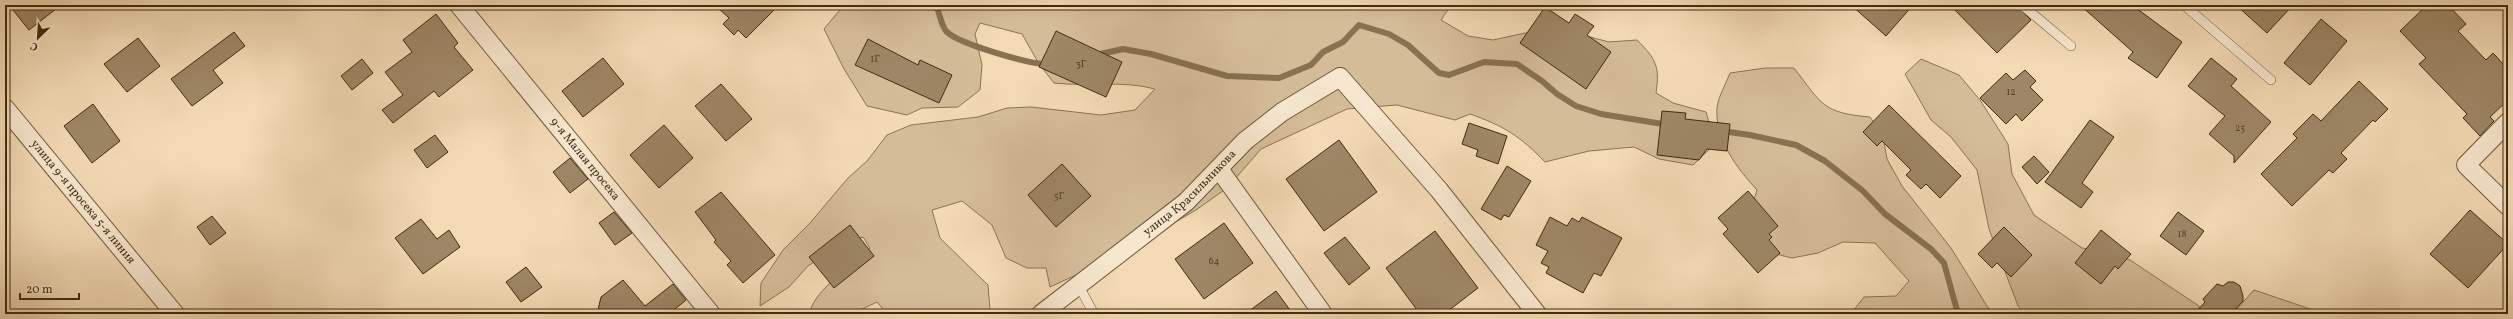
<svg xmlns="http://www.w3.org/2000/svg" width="2513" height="319" viewBox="0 0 2513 319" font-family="Vollkorn,serif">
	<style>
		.green { fill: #d5bc99; stroke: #8b7454 }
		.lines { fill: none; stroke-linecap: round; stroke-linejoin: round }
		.stream { stroke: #877151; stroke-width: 6 }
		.building { fill: #9e8666; stroke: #412c10 }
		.service-casing { stroke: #6e5839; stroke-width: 10 }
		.minor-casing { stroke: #6e5839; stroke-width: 20 }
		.service { stroke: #f7e7cf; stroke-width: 9 }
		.minor { stroke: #f7e7cf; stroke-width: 18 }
		.labels { text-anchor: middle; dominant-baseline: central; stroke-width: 4; stroke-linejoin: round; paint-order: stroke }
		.number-label { font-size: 10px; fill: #584226 }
		.street-label { font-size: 12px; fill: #412c10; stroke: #f7e7cf }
	</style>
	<rect width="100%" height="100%" fill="#f3dab5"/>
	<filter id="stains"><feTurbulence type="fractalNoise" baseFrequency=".005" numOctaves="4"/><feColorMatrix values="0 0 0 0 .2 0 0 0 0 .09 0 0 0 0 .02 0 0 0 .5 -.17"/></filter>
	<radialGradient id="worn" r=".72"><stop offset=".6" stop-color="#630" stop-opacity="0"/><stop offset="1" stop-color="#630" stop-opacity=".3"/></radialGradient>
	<!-- green -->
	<g class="green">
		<path d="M844,5h607l-10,15 27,16 25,4 60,-13 56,15 28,-2c19,19 23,26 19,53l17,10 33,9 9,32 -22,21 -34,-6 -25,-12 -45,4 -44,11c-25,-26 -41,-36 -75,-48l-15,6 -58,-15 -50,4 -86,40 -34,39 -31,22 -77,45 -69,32 -4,-19h-19l-21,-10 -14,-33 -30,-24 -30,9 8,28 48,47 2,24 -4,5h-99l-10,-12 -25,12h-43c8,-29 43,-45 61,-66l-7,-11 -22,7 -33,22 -19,21 -29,19 1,-23 22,-33 27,-27 38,-45 19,-17 20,-26 24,-10 67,-8 29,-9 24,-1 70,8 34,-5 20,-21c-32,-9 -68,-2 -101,-6l-15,-19 -17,-30 -42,-11 -5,11 7,31 -2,25 -22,17 -36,1 -15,7 -40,-9 -23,-37 -20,-40z"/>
		<path d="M1921,59l38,16 21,25 28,44 4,30 22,41 48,33 28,4 20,8 69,46 1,8h-174l-8,-8 -29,-77 -12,-59 -26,-33 -20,-17 -26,-46z"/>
		<path d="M1765,68h29c28,36 28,45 76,49l13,19 4,23 15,27 49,62 41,66h-137l-2,-3 11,-14 32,-1 13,-15 -34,-38 -32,-1 -25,11 -26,5 -28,-7 -18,-25 11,-36c-20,-22 -42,-50 -40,-82 1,-11 9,-24 13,-35z"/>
		<path d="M2254,290l62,21v3h-76l-3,-5z"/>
	</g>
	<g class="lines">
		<!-- stream -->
		<g class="stream">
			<path d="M936,5c4,8 4,18 10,26 10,12 85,34 102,33"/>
			<path d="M1096,55l27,-6 28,5 76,22 52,2 32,-13 12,-13 20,-10 16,-17 30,9 19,11 31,28 10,2 35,-13 33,2 25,17 15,13 19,12 25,8 68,11"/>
			<path d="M1722,131l28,4 46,10 29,16 38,30 22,23 46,35 13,14 14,51"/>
		</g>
	</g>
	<!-- building -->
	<g class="building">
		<path d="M9,5h52l-32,25z"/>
		<path d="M715,5h64l-33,33 -8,-8 -4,5 -11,-11 6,-6z"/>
		<path d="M1851,5h62l-27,31z"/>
		<path d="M1950,5h66l15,15 -34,33z"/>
		<path d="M2080,5h52l50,37 -25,36 -29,-20 5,-6z"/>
		<path d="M2236,5h57l-26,28z"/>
		<path d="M2427,5h21l18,19 -8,7 28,29 7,-7 15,16v31l-18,17 4,4 -14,15 -17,-18 4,-4 -48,-50 7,-6 -26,-27z"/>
		<path d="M1545,7l24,16 6,-9 19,12 -7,9 24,17 -25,37 -66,-46z"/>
		<path d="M436,14l22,29 -4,4 19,23 -34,27 -5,-6 -41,32 -11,-13 21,-15 -18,-23 27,-20 -9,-12z"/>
		<path d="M2321,19l26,22 -37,44 -26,-22z"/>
		<path d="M1056,31l66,31 -16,35 -67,-30z"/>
		<path d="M234,32l11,14 -32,24 10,13 -31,23 -21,-27z"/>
		<path d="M138,38l22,28 -33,26 -23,-28z"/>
		<path d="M868,39l50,26 2,-5 32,15 -13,28 -84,-38z"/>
		<path d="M603,58l21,26 -41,33 -21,-26z"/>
		<path d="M2211,58l26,21 -6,7 40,36 -37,41v-7l-25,-22 16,-18 -37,-30z"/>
		<path d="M362,59l11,14 -21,17 -11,-14z"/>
		<path d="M2025,70l11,11 -6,6 13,13 -21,21 -6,-7 -10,10 -26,-26 26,-25 7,7z"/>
		<path d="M2359,81l29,28 -13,13 -2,-2 -32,33 6,6 -14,14 -4,-3 -37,36 -31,-32 36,-36 -4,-4 20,-20 8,7z"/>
		<path d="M721,84l31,35 -26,22 -31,-35z"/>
		<path d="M93,104l27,37 -28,22 -28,-37z"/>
		<path d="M1889,105l72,71 -21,22 -14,-14 -5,5 -15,-14 5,-5 -29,-29 -5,5 -14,-14z"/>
		<path d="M1662,111l24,2 -1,6 45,5 -3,27 -20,-2 -8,11 -42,-5z"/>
		<path d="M2090,120l24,17 -32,46 11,9 -12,16 -36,-26z"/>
		<path d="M1469,123l38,13 -9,28 -22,-8 2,-6 -16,-6z"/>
		<path d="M664,125l29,33 -34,30 -29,-33z"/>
		<path d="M435,135l13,17 -21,16 -13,-18z"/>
		<path d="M1339,140l38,52 -53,39 -38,-52z"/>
		<path d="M2034,156l15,16 -12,12 -15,-17z"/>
		<path d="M570,158l18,21 -18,14 -17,-21z"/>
		<path d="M1062,164l29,32 -35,31 -28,-32z"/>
		<path d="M1507,166l24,15 -22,36 -5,-2 -3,5 -20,-11z"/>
		<path d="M1748,191l30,35 -9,8 3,3 -3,3 11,13 -22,20 -35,-39 5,-5 -10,-11z"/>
		<path d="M721,192l54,63 -32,28 -16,-18 4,-4 -17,-19 2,-2 -21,-28z"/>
		<path d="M2470,210l38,34 -40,44 -38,-34z"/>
		<path d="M614,212l18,21 -17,12 -16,-22z"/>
		<path d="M2178,212l26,19 -18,24 -26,-19z"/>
		<path d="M212,216l14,17 -16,12 -13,-18z"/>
		<path d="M1550,217l17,9 5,-8 7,4 3,-5 40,21 -21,38 -7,-3 -11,20 -37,-20 3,-6 -8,-4 7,-12 -12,-6z"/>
		<path d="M421,219l16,20 12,-9 11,17 -37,27 -28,-36z"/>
		<path d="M1224,223l29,40 -49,36 -29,-40z"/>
		<path d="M850,225l24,31 -40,32 -25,-31z"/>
		<path d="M2004,227l28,28 -21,22 -14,-14 -5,5 -14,-14z"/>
		<path d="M2101,230l30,24 -13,15 -3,-3 -14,18 -26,-21z"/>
		<path d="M1435,231l43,57 -34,26h-24l-34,-46z"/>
		<path d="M1345,237l25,31 -21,17 -25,-32z"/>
		<path d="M526,267l16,20 -21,15 -15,-20z"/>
		<path d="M623,280l22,26 28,-22 13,16 -17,14h-72l4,-17z"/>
		<path d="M2228,282h6l6,4 3,10v5l-12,13h-37l11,-12 -2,-3 14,-15 6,2z"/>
		<path d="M1276,291l17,23h-48z"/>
	</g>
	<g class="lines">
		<defs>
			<g id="service">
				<path d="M2022,5l49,41"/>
				<path d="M2184,5l87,75"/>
				<path d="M1079,286l15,28"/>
			</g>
			<g id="minor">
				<path id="s1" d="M459,5l252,309"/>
				<path id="s2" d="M5,108l170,206"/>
				<path d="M2508,122l-42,43 42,41"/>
				<path d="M1219,169l104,145"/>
				<path id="s3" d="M1041,314l145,-112 59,-61 37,-29 58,-35 99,113 98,124"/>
			</g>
		</defs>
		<!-- service casing -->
		<use href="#service" class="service-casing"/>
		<!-- minor casing -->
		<use href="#minor" class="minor-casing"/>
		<!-- service -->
		<use href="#service" class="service"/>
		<!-- minor -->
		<use href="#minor" class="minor"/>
	</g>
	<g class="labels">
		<!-- number labels -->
		<g class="number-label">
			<text x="875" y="59">1Г</text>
			<text x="1081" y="64">3Г</text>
			<text x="2011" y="92">12</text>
			<text x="2240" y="128">25</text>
			<text x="1059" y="196">5Г</text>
			<text x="2182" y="234">18</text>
			<text x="1214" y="261">64</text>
		</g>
		<!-- street labels -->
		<g class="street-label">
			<text stroke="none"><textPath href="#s1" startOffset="199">9-я Малая просека</textPath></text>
			<text stroke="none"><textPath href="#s3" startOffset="192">улица Красильникова</textPath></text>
			<text stroke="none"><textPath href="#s2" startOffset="122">улица 9-я просека 5-я линия</textPath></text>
		</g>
	</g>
	<!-- margin -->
	<rect width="2513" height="319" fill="none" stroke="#f3dab5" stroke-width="20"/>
	<rect x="6" y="6" width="2501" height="307" fill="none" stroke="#412c10" stroke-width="2"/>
	<rect x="10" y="10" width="2493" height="299" fill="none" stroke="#412c10"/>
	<!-- north arrow -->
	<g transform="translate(38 38) rotate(205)" stroke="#f7e7cf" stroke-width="3" paint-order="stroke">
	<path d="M0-3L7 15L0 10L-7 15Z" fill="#412c10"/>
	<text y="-6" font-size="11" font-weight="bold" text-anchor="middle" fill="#412c10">С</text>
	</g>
	<!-- scale -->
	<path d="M20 293v6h59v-6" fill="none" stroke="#412c10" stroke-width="2"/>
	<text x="26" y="293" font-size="12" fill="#412c10" stroke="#f7e7cf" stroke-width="3" paint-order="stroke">20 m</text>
	<rect width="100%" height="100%" filter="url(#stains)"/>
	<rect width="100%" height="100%" fill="url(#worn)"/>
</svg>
